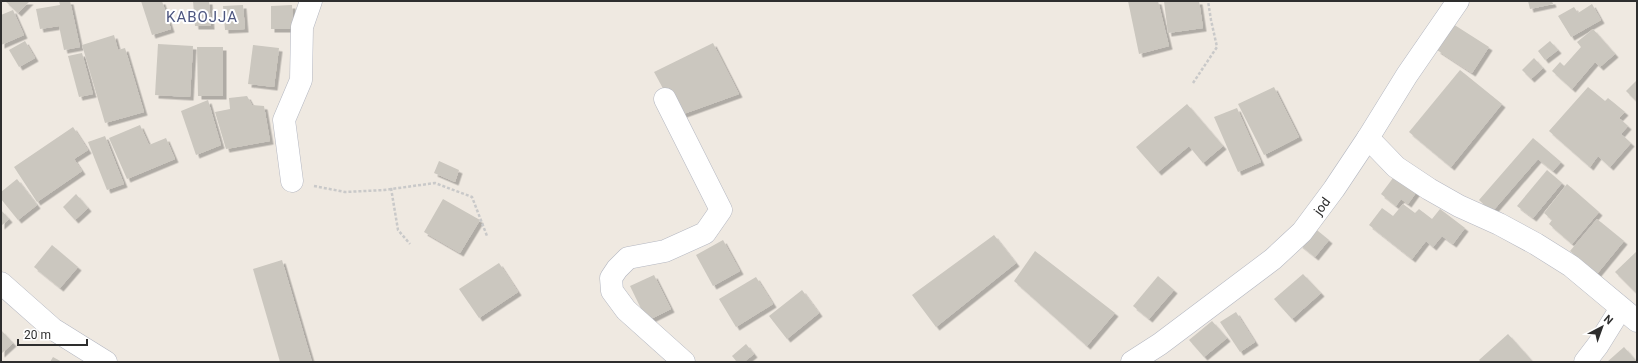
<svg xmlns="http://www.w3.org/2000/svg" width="1638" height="363" viewBox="0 0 1638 363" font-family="Roboto,sans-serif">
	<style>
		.building { fill: #cbc7bf; filter: url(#shadow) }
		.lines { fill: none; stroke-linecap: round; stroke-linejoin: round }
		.minor-casing { stroke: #b4b7c1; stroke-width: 23 }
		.path { stroke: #c9c9c9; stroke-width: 2.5; stroke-dasharray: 3 2; stroke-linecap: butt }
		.minor { stroke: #fff; stroke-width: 22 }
		.labels { text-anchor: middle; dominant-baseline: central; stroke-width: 4; stroke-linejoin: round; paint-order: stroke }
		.street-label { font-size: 13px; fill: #2e2e2e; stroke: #fff }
		.quarter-label { font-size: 15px; letter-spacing: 1px; fill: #4d5680; stroke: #fff }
	</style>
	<defs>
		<filter id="shadow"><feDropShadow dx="3.5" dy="3.5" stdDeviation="0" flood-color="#0004"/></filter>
	</defs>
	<rect width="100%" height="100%" fill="#efe9e1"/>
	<!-- building -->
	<g class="building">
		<path d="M5,1h25l-12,12z"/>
		<path d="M59,1h11l10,46 -16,3 -5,-24 -19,3 -4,-20 24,-4z"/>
		<path d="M141,1h21l9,28 -19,6z"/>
		<path d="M193,1h16l2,25h-16z"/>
		<path d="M1128,1h30l11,45 -30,8z"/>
		<path d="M1164,1h35l4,27 -35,5z"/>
		<path d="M1528,1h24l1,3 -23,5z"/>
		<path d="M1592,4l9,16 -30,17 -13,-21 16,-9 4,6z"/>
		<path d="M243,5l2,24 -20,1 -2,-24z"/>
		<path d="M292,5l1,24h-22v-23z"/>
		<path d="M13,10l11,25 -23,10v-30z"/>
		<path d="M1453,24l36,23 -17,26 -35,-23z"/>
		<path d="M1593,29l22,25 -15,13 -5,-5 -23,27 -20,-18 8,-9 4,4 17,-19 -4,-5z"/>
		<path d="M114,35l4,15 7,-2 19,64 -39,11 -23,-78z"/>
		<path d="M25,41l10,17 -16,9 -10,-17z"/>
		<path d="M1550,41l8,9 -13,10 -7,-9z"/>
		<path d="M713,43l26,51 -61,22 -24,-44z"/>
		<path d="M158,44l35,2 -3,51 -35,-2z"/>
		<path d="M253,45l26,3 -5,39 -26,-3z"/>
		<path d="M197,47h26v49h-25z"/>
		<path d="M82,53l11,41 -14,3 -11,-41z"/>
		<path d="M1534,58l9,10 -12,11 -9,-9z"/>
		<path d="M1460,70l42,34 -51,63 -42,-35z"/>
		<path d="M1637,80v22l-11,-11z"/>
		<path d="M1274,87l25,50 -35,18 -26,-51z"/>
		<path d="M1588,87l17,14 3,-3 17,14 -6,6 9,8 -7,8 10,9 -21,24 -12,-11 -8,11 -41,-36z"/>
		<path d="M247,96l5,9 12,1 6,35 -44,8 -11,-37 15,-3 -1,-11z"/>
		<path d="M208,100l13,45 -25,10 -15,-44z"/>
		<path d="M1187,104l36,42 -20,17 -14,-17 -31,26 -22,-25z"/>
		<path d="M1237,108l24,54 -23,10 -24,-55z"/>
		<path d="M140,125l9,20 17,-7 9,21 -48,20 -18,-41z"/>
		<path d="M73,127l15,23 -14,9 8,12 -45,31 -23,-35z"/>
		<path d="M105,136l19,48 -17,6 -19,-48z"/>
		<path d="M1533,138l28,24 -8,9 -15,-12 -46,53 -13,-12z"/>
		<path d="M439,161l20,9 -4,12 -21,-9z"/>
		<path d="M1547,170l15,13 -29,35 -16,-12z"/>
		<path d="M1396,174l22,16 -10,14 -7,-5 -5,7 -15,-12z"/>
		<path d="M17,179l20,26 -19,15 -17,-21v-7z"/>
		<path d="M1567,184l32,28 -27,32 -23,-20 3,-4 -8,-7z"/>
		<path d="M76,194l12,14 -13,12 -12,-13z"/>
		<path d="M443,199l37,21 -20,33 -36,-21z"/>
		<path d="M1403,204l12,9 4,-4 13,10 8,-10 25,19 -12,16 -11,-8 -9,11 -7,-6 -14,18 -43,-34 13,-17 11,8z"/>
		<path d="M1,210l8,9 -8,7z"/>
		<path d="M1597,219l27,22 -27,33 -27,-23z"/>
		<path d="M1313,227l16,13 -14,17 -16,-13z"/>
		<path d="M994,235l22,28 -80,64 -24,-32z"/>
		<path d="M723,240l17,31 -27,15 -17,-31z"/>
		<path d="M52,245l26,22 -18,21 -26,-21z"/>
		<path d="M1035,251l80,62 -28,33 -73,-65z"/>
		<path d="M1637,251v43l-22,-22z"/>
		<path d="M282,260l30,102h-32l-27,-93z"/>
		<path d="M499,263l19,29 -39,26 -20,-29z"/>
		<path d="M1303,274l18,19 -29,26 -18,-20z"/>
		<path d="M654,275l17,34 -24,12 -17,-35z"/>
		<path d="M1158,276l16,14 -25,29 -16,-13z"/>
		<path d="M756,277l17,27 -37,23 -17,-28z"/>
		<path d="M802,290l17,23 -32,26 -18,-23z"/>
		<path d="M1236,312l19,30 -15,10 -20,-30z"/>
		<path d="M1212,321l15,17 -23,19 -15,-17z"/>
		<path d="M1,330l12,13 -12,11z"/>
		<path d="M1508,334l25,28h-52l-2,-2z"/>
		<path d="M746,344l8,10 -10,8h-7l-5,-6z"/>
		<path d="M1624,347l13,15h-30z"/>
		<path d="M53,357l9,5h-12z"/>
	</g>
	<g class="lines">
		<defs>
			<g id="minor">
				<path d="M665,99l56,111 -16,23 -40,18 -37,7 -11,11 -6,9 1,13 14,19 58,52"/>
				<path d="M1368,138l28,29 33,22 30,17 40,18 37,20 35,22 66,55"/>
				<path d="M292,181l-8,-61 17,-40 1,-53 9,-26"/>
				<path d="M1,283l52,46 53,33"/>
				<path id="s1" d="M1132,362l28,-18 113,-85 29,-27 32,-43 34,-51 39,-63 51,-74"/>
				<path d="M1585,362l13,-17 23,-37"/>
			</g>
		</defs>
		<!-- minor casing -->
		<use href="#minor" class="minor-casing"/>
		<!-- path -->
		<g class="path">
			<path d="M1193,83l24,-36 -6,-27 -3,-19"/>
			<path d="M314,186l31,6 39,-2 51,-7 37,14 15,39"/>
			<path d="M391,188l7,42 12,14"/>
		</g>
		<!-- minor -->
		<use href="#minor" class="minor"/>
	</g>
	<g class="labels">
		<!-- street labels -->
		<g class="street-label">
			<text stroke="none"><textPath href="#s1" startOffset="247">jod</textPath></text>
		</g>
		<!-- quarter labels -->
		<g class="quarter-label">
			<text x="202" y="17">KABOJJA</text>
		</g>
	</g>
	<!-- border -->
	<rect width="1638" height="363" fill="none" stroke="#2e2e2e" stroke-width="4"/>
	<!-- north arrow -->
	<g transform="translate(1602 327) rotate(41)" stroke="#ffffff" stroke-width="3" paint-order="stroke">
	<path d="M0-3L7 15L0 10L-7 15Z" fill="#2e2e2e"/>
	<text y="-6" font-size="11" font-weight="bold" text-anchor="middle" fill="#2e2e2e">N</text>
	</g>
	<!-- scale -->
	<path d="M18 339v6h69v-6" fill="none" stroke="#2e2e2e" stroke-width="2"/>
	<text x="24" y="339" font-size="12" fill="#2e2e2e" stroke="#ffffff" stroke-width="3" paint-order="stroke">20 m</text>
</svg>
